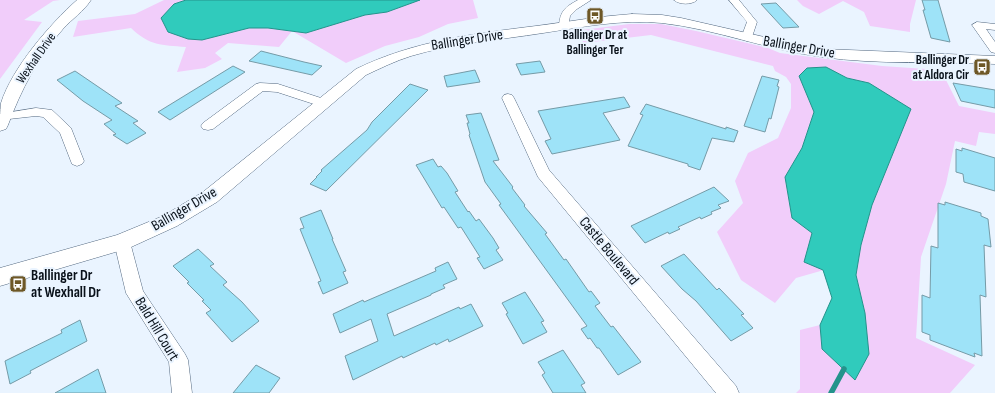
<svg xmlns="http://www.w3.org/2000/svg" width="995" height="393" viewBox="0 0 995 393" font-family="'Sofia Sans Condensed',sans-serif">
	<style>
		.green { fill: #f1cdfa }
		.water { fill: #30cbbc; stroke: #24938b }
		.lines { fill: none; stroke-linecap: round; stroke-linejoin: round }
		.stream { stroke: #24938b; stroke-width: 5.5 }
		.building { fill: #9ee3f8; stroke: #759ba7 }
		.minor-casing { stroke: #546981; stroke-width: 1 }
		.tertiary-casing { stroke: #546981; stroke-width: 1 }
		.minor { fill: #fff; fill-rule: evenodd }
		.tertiary { fill: #fff; fill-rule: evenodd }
		.labels { text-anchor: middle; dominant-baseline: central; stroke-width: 4; stroke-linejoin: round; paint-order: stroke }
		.far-poi-label { font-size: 13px; font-weight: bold; fill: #09111a; stroke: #eaf4ff }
		.far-street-label { font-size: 13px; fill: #09111a; stroke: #eaf4ff }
		.street-label { font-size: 15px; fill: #09111a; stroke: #eaf4ff }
		.poi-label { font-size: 15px; font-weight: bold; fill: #09111a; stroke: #eaf4ff; text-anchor: start }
	</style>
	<rect width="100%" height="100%" fill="#eaf4ff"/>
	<!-- green -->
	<g class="green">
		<path d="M0,0h60l-7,1 -29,19 18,2 -42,57z"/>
		<path d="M164,0h22l-12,4 14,35 14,1 47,-12h19l38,5 59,-18 22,-3 33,-12h53l5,18 -30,6 -29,13 -34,9 -39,17 -54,-32 -13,16 -51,-4 -13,10 7,6 -17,9 -28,4 9,-25c-25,-2 -36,-1 -55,-19l-58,9 5,-16 57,-7z"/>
		<path d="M797,0h119l-6,24v8l-40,-6 -6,-14 -21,-11 -24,13 -16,-8z"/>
		<path d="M629,24h32l35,7 72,17 12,5 102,13 59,4 18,36 36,7v21l-16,-2 -3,14 -21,-5 -9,43 -25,73 -5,81 59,27 -25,28h-154l4,-4v-59l20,-5 2,24 33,30 10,-66 -9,-38 5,-30 11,-40 38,-96 -41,-26 -22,-5 -21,-11 -12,45 -12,36 -17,29 7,41 20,15 12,37 -28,8 -21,25 -34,-23 -24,-48 26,-29 -8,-22 13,-28 30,-15 13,-30v-24l-5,-7 -11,-6 -2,-5 -122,-31 -67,8 -10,-12z"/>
	</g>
	<!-- water -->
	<g class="water">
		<path d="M186,0h234l-33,12 -22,3 -59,18 -38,-5h-19l-47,12 -14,-1 -20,-7 -7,-14 13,-14z"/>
		<path d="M826,67l21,11 22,5 42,26 -39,96 -11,40 -5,30 9,38 4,41 -14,26 -33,-31 -2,-24 12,-27 -9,-28 -19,-8 8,-29 -20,-15 -7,-41 17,-29 12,-36 -15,-36 8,-8z"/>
	</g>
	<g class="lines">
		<!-- stream -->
		<path class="stream" d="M831,393l13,-24"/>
	</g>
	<!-- building -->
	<g class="building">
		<path d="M922,0h16l12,42 -19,-4 -8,-28h2z"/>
		<path d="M776,3l23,24 -16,1 -22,-24z"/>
		<path d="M261,51l43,11 18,4 -10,9 -63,-14z"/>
		<path d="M540,61l5,11 -24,3 -5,-11z"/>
		<path d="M233,66l12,6 -75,48 -12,-8z"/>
		<path d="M475,70l5,12 -33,5 -3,-11z"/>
		<path d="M75,71l47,32 -7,3 23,15 -5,2 13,10 -19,11 -14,-9 3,-1 -12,-10 8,-4 -29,-19 -26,-21z"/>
		<path d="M762,76l17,4 -2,6 2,1 -8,32 -2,-1 -4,14 -21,-6z"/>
		<path d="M953,83l42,7v18l-34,-7z"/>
		<path d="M410,84l18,6 -102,101 -16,-7 7,-7h-1l6,-6 -1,-1 46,-40 5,-8z"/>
		<path d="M624,97l6,10 -27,6 17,27 -68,14 -7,-13 6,-2 -13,-28z"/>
		<path d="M646,104l80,25v-2l12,4 -4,11 -22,-4 -12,32 -12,-4v-2l-60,-18 15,-31 -3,-1z"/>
		<path d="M481,113l18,47 -6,1 20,26 -1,1 13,17 -1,1 23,27 -2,1 19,26 2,-1 23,33 2,-1 9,12 -5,3 16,21 2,-1 28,36 -23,13 -19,-27h-2l-7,-10 -2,1 -7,-10 6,-3 -77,-106 -11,-15 2,-1 -16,-22 -16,-47 1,-1 -3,-11h2l-3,-8z"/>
		<path d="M962,148l33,10v33l-31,-9 -1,-8 -7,-2v-23l6,2z"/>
		<path d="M433,159l5,8 3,-1 6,7 11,18 -3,1 13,20 1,-1 7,10 3,-2 14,19 6,10 -3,2 7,10 -19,9 -7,-11 3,-1 -19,-30 -3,1 -14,-21 -2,1 -26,-43z"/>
		<path d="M714,187l15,14 -11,4 3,3 -10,4 1,2 -11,5 -1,-2 -22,10 2,2 -11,5 -1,-2 -23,11 -14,-17z"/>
		<path d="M945,202l36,11v3l7,3 3,28 -7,-2 2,52 -6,-2 2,61 -8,-3 1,4 -45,-17v-5l-8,-3v-37l8,3 1,-52 7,2v-45l7,2z"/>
		<path d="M321,210l12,29h-1l14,32 -3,1 5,11 -25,11 -5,-12 3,-1 -21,-52 4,-1 -4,-10z"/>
		<path d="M198,249l16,15 -4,2 17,16 -4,3 19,17 17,19 -27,21 -26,-29 5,-3 -9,-9 2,-1 -17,-17 2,-1 -16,-16z"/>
		<path d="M684,254l33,36 2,-2 25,26 -3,1 12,13 -22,13 -35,-40 -14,-12 -21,-23z"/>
		<path d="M448,262l9,17 -14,6 2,3 -14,6v1l-44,19 7,22 65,-29 1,2 11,-5 12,22 -34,16 -1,-3 -12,6 -1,-2 -32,15 -1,-2 -49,24 -8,-24 33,-15 -7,-22 -31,14 -7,-19 30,-14 1,2 72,-31 -1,-3z"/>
		<path d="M525,292l19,29 -3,1 6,10 -24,12 -17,-30 2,-1 -6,-10z"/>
		<path d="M80,320l7,21 -57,30 1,2 -21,11 -5,-23 57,-28 -1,-3z"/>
		<path d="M563,350l22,33 -4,2 5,8h-33l-11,-18 3,-2 -7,-11z"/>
		<path d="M256,365l24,13 -11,15h-36z"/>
		<path d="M98,369l8,24h-51z"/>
	</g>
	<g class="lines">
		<defs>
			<g id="minor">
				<path d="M578,0h13l-14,9 -7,7 -2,12h-8l-1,-2c1,-15 6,-19 19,-26z"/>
				<path d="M674,0h23c-5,5 -18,5 -23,0z"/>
				<path d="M729,0h10l18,22 -6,18 -4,1 -6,-3 6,-16z"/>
				<path d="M977,22l18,2v6l-9,-1 9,13v11l-4,-1 -19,-27z"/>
				<path d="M260,83l18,1 49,16 2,3 -2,3 -4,1 -46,-15 -14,-1 -50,38 -5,1 -5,-1 -2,-3 2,-3 53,-39z"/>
				<path d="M508,94l4,1 2,3 35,72 187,216 3,7h-23l-178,-216 -36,-79 2,-3z"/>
				<path d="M36,108l16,2 19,18 13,33 -2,3 -5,2 -5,-2 -12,-31 -17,-16 -7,-1 -36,4v-6z"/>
				<path d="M122,236l6,1 2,5 13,49 42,63 3,6 4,33h-20l-3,-31 -43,-69 -12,-51 2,-5z"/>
			</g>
			<g id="tertiary">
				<path d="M77,0h14c-7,11 -19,19 -28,29 -25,28 -42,61 -55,96l-2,4 -6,2c0,-9 0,-20 1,-28 11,-35 49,-79 76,-103z"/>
				<path d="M632,14l30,1 19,3 114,26 29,5 171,7v8c-57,-3 -116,1 -173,-7 -55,-7 -106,-28 -160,-34 -40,-4 -80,4 -119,10 -44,7 -89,10 -132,23 -16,5 -30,12 -45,19l-149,127 -40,24 -48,22 -129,38v-18l117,-33 46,-19 40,-24 153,-123c58,-28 116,-35 180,-43 32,-4 64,-10 96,-12z"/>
			</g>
		</defs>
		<!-- minor casing -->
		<use href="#minor" class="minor-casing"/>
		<!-- tertiary casing -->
		<use href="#tertiary" class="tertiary-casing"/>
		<!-- minor -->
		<use href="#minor" class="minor"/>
		<!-- tertiary -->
		<use href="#tertiary" class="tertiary"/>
	</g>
	<!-- icons -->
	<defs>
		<symbol id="bus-square" viewBox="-11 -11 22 22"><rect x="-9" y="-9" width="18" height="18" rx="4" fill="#6d5726" stroke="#eaf4ff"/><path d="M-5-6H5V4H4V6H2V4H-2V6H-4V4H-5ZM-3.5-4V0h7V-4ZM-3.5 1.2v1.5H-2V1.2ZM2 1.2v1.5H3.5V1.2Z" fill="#fff"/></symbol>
	</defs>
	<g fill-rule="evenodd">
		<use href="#bus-square" x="585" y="6" width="20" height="20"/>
		<use href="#bus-square" x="972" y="57" width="20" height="20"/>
		<use href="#bus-square" x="8" y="274" width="20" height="20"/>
	</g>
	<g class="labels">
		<!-- far-poi labels -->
		<g class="far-poi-label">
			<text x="595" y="35">Ballinger Dr at<tspan x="595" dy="15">Ballinger Ter</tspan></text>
			<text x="969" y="60" text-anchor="end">Ballinger Dr<tspan x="969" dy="15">at Aldora Cir</tspan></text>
		</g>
		<!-- far-street labels -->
		<g class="far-street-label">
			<text transform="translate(36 58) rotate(-55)">Wexhall Drive</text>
		</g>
		<!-- street labels -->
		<g class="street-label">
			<text transform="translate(467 40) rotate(-9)">Ballinger Drive</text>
			<text transform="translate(799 47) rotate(10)">Ballinger Drive</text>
			<text transform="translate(184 209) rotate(-30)">Ballinger Drive</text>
			<text transform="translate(609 251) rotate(50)">Castle Boulevard</text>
			<text transform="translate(157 329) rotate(59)">Bald Hill Court</text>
		</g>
		<!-- poi labels -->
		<g class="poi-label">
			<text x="31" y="275">Ballinger Dr<tspan x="31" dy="17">at Wexhall Dr</tspan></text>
		</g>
	</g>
</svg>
